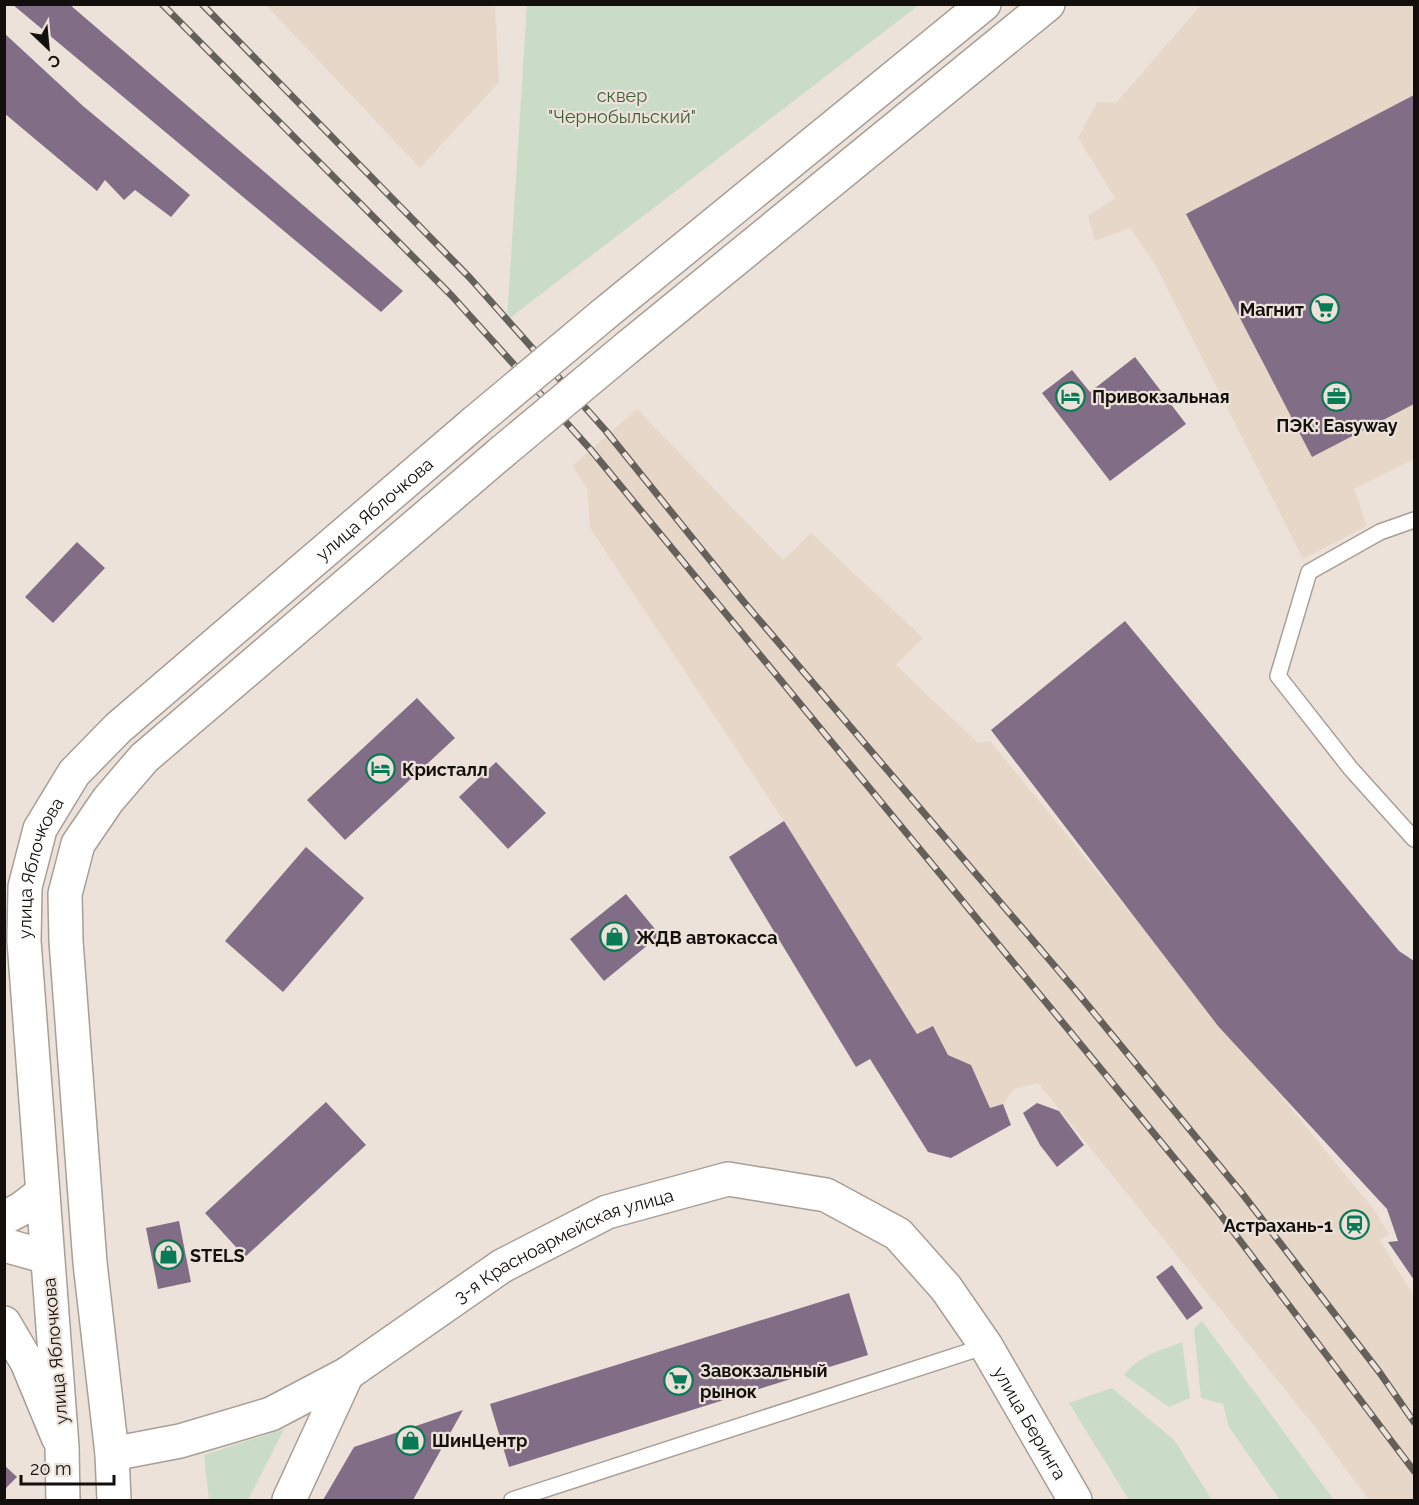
<svg xmlns="http://www.w3.org/2000/svg" width="1419" height="1505" viewBox="0 0 1419 1505" font-family="Raleway,sans-serif">
	<style>
		.built { fill: #e7d7c9 }
		.green { fill: #cadbc7 }
		.building { fill: #826d87 }
		.lines { fill: none; stroke-linecap: round; stroke-linejoin: round }
		.service-casing { stroke: #a79e96; stroke-width: 18 }
		.tertiary-casing { stroke: #a79e96; stroke-width: 36 }
		.secondary-casing { stroke: #a79e96; stroke-width: 36 }
		.primary-casing { stroke: #a79e96; stroke-width: 36 }
		.service { stroke: #fff; stroke-width: 15 }
		.tertiary { stroke: #fff; stroke-width: 33 }
		.secondary { stroke: #fff; stroke-width: 33 }
		.primary { stroke: #fff; stroke-width: 33 }
		.rail-casing { stroke: #66605b; stroke-width: 7 }
		.rail { stroke: #ece2da; stroke-width: 4.5; stroke-dasharray: 14; stroke-linecap: butt }
		.primary-bridge-casing { stroke: #a79e96; stroke-width: 36; stroke-linecap: butt }
		.primary-bridge { stroke: #fff; stroke-width: 33 }
		.labels { text-anchor: middle; dominant-baseline: central; stroke-width: 4.5; stroke-linejoin: round; paint-order: stroke }
		.park-label { font-size: 18px; fill: #3c5f36; stroke: #ece2da }
		.poi-label { font-size: 18px; font-weight: bold; fill: #120f0c; stroke: #ece2da; text-anchor: start }
		.street-label { font-size: 18px; fill: #120f0c; stroke: #ece2da }
	</style>
	<rect width="100%" height="100%" fill="#ece2da"/>
	<!-- built -->
	<g class="built">
		<path d="M266,5h229l4,77 -79,86z"/>
		<path d="M1201,5h213v454l-60,30 13,37 -64,33 -148,-295 -25,-36 -35,13 -7,-25 27,-18 -37,-60 19,-36 19,1z"/>
		<path d="M637,409l146,151 28,-27 112,105 -27,27 82,78 12,-2 385,470 14,23 -9,6 34,57v203h-45l-58,-78 -273,-339 -24,6 -11,15 -13,4 -19,-43 -23,-10 -15,-29 -16,8 -133,-213 -194,-293 -3,-40 -15,-22z"/>
	</g>
	<!-- green -->
	<g class="green">
		<path d="M527,4h392v1l-412,315z"/>
		<path d="M1202,1321l132,179h-54l-51,-73 -6,-23 -22,-6 -7,-69z"/>
		<path d="M1182,1342l8,56 -21,9 -45,-32c16,-20 35,-24 58,-33z"/>
		<path d="M1112,1388l62,52 38,60h-83l-60,-97z"/>
		<path d="M284,1429l-36,71h-39l-5,-45z"/>
	</g>
	<!-- building -->
	<g class="building">
		<path d="M12,4h57l334,287 -22,21z"/>
		<path d="M4,33l79,73 107,89 -19,22 -36,-27 -11,10 -19,-20 -8,11 -93,-78z"/>
		<path d="M1414,95v309l-102,53 -126,-243z"/>
		<path d="M1135,357l51,67 -76,57 -68,-88 30,-23 18,22z"/>
		<path d="M77,542l28,26 -52,55 -28,-26z"/>
		<path d="M1125,621l274,330 15,10v319l-26,-38 10,-1 -11,-32 -169,-183 -227,-296z"/>
		<path d="M417,698l38,40 -110,102 -38,-40z"/>
		<path d="M496,762l50,51 -38,36 -49,-52z"/>
		<path d="M784,821l133,213 16,-8 15,29 23,10 19,43 13,-4 8,21 -60,33 -23,-6 -58,-93 -14,8 -127,-210z"/>
		<path d="M306,847l58,51 -81,94 -58,-51z"/>
		<path d="M626,894l34,41 -56,46 -34,-42z"/>
		<path d="M326,1102l40,43 -121,112 -40,-44z"/>
		<path d="M1037,1103l22,8 25,34 -27,22 -17,-22 -17,-32z"/>
		<path d="M179,1221l12,61 -33,7 -12,-61z"/>
		<path d="M1172,1265l31,43 -16,12 -31,-43z"/>
		<path d="M849,1293l19,62 -359,112 -19,-63z"/>
		<path d="M463,1410l-50,90h-90l31,-53z"/>
		<path d="M4,1465l13,12 -13,13z"/>
	</g>
	<g class="lines">
		<defs>
			<g id="service">
				<path d="M1414,520l-34,12 -71,40 -31,104 73,93 63,70"/>
				<path d="M512,1500l474,-154"/>
			</g>
			<g id="tertiary">
				<path id="s1" d="M112,1454l68,-13 91,-27 76,-40 155,-108 105,-54 121,-33 98,16 72,39 48,54 40,58 89,154"/>
				<path d="M289,1500l58,-126"/>
			</g>
			<g id="secondary">
				<path d="M4,1218l17,-9 21,-16"/>
				<path d="M4,1245l43,12"/>
				<path d="M4,1323l23,39 31,75"/>
			</g>
			<g id="primary">
				<path d="M603,315l381,-311"/>
				<path d="M628,347l420,-343"/>
				<path id="s2" d="M63,1500l-1,-53 -38,-506 1,-54 15,-58 34,-56 44,-45 356,-305"/>
				<path d="M114,1500l-2,-46 -22,-191 -24,-322 -1,-47 13,-50 30,-44 36,-42 358,-306"/>
			</g>
		</defs>
		<!-- service casing -->
		<use href="#service" class="service-casing"/>
		<!-- tertiary casing -->
		<use href="#tertiary" class="tertiary-casing"/>
		<!-- secondary casing -->
		<use href="#secondary" class="secondary-casing"/>
		<!-- primary casing -->
		<use href="#primary" class="primary-casing"/>
		<!-- service -->
		<use href="#service" class="service"/>
		<!-- tertiary -->
		<use href="#tertiary" class="tertiary"/>
		<!-- secondary -->
		<use href="#secondary" class="secondary"/>
		<!-- primary -->
		<use href="#primary" class="primary"/>
		<defs>
			<g id="rail">
				<path d="M162,4l290,292 139,154 626,760 197,261"/>
				<path d="M202,4l268,274 136,153 137,170 333,390 165,201 139,181 34,49"/>
			</g>
		</defs>
		<!-- rail casing -->
		<use href="#rail" class="rail-casing"/>
		<!-- rail -->
		<use href="#rail" class="rail"/>
		<defs>
			<g id="primary-bridge">
				<path d="M474,423l129,-108"/>
				<path d="M502,452l126,-105"/>
			</g>
		</defs>
		<!-- primary-bridge casing -->
		<use href="#primary-bridge" class="primary-bridge-casing"/>
		<!-- primary-bridge -->
		<use href="#primary-bridge" class="primary-bridge"/>
	</g>
	<!-- icons -->
	<defs>
		<symbol id="supermarket-ring" viewBox="-11 -11 22 22"><circle r="9.5" fill="#ece2da" stroke="#087a56" stroke-width="1.5"/><path d="M-6-5.5h2.5l.6 2H6L4.5 2H-2.5L-4.4-4H-6ZM-1.5 3.2a1.3 1.3 0 1 0 .1 0ZM3 3.2a1.3 1.3 0 1 0 .1 0Z" fill="#087a56"/></symbol>
		<symbol id="hotel-ring" viewBox="-11 -11 22 22"><circle r="9.5" fill="#ece2da" stroke="#087a56" stroke-width="1.5"/><path d="M-6-4.5h1.5V1H6V5H4.5V3h-9V5H-6ZM-4 0a1.8 1.8 0 1 1 3.6 0ZM.5 0V-2.5h3Q6-2.5 6 0Z" fill="#087a56"/></symbol>
		<symbol id="office-ring" viewBox="-11 -11 22 22"><circle r="9.5" fill="#ece2da" stroke="#087a56" stroke-width="1.5"/><path d="M-6-3h4V-5.5h4V-3h4V5H-6ZM-1-4.5V-3h2v-1.5ZM-6 0V1H6V0Z" fill="#087a56"/></symbol>
		<symbol id="shop-ring" viewBox="-11 -11 22 22"><circle r="9.5" fill="#ece2da" stroke="#087a56" stroke-width="1.5"/><path d="M-5-2.5h2.3a2.7 3.5 0 0 1 5.4 0H5L5.5 6h-11ZM-1.5-2.5h3a1.5 2.3 0 0 0-3 0Z" fill="#087a56"/></symbol>
		<symbol id="station-ring" viewBox="-11 -11 22 22"><circle r="9.5" fill="#ece2da" stroke="#087a56" stroke-width="1.5"/><path d="M-3-6H3Q5-6 5-4V2Q5 4 3 4L4.5 6H3L1.5 4h-3L-3 6H-4.5L-3 4Q-5 4-5 2V-4Q-5-6-3-6ZM-3.5-4v3h7v-3ZM-3.5 1v1.5H-2V1ZM2 1v1.5H3.5V1Z" fill="#087a56"/></symbol>
	</defs>
	<g fill-rule="evenodd">
		<use href="#supermarket-ring" x="1308" y="292" width="33" height="33"/>
		<use href="#hotel-ring" x="1054" y="380" width="33" height="33"/>
		<use href="#office-ring" x="1320" y="380" width="33" height="33"/>
		<use href="#hotel-ring" x="364" y="752" width="33" height="33"/>
		<use href="#shop-ring" x="598" y="920" width="33" height="33"/>
		<use href="#station-ring" x="1338" y="1208" width="33" height="33"/>
		<use href="#shop-ring" x="152" y="1238" width="33" height="33"/>
		<use href="#supermarket-ring" x="662" y="1364" width="33" height="33"/>
		<use href="#shop-ring" x="394" y="1424" width="33" height="33"/>
	</g>
	<g class="labels">
		<!-- park labels -->
		<g class="park-label">
			<text x="622" y="95">сквер<tspan x="622" dy="21">"Чернобыльский"</tspan></text>
		</g>
		<!-- poi labels -->
		<g class="poi-label">
			<text x="1304" y="309" text-anchor="end">Магнит</text>
			<text x="1092" y="396">Привокзальная</text>
			<text x="1337" y="425" text-anchor="middle">ПЭК: Easyway</text>
			<text x="402" y="769">Кристалл</text>
			<text x="636" y="937">ЖДВ автокасса</text>
			<text x="1333" y="1225" text-anchor="end">Астрахань-1</text>
			<text x="190" y="1255">STELS</text>
			<text x="700" y="1370">Завокзальный<tspan x="700" dy="21">рынок</tspan></text>
			<text x="432" y="1440">ШинЦентр</text>
		</g>
		<!-- street labels -->
		<g class="street-label">
			<text stroke="none"><textPath href="#s2" startOffset="1140">улица Яблочкова</textPath></text>
			<text stroke="none"><textPath href="#s2" startOffset="636">улица Яблочкова</textPath></text>
			<text stroke="none"><textPath href="#s1" startOffset="504">3-я Красноармейская улица</textPath></text>
			<text transform="translate(55 1351) rotate(-95)">улица Яблочкова</text>
			<text stroke="none"><textPath href="#s1" startOffset="1095">улица Беринга</textPath></text>
		</g>
	</g>
	<!-- border -->
	<rect width="1419" height="1505" fill="none" stroke="#120f0c" stroke-width="12"/>
	<!-- north arrow -->
	<g transform="translate(48 48) rotate(154)" stroke="#ece2da" stroke-width="4.5" paint-order="stroke">
	<path d="M0-4.5L10 22L0 15L-10 22Z" fill="#120f0c"/>
	<text y="-9" font-size="16" font-weight="bold" text-anchor="middle" fill="#120f0c">С</text>
	</g>
	<!-- scale -->
	<path d="M21 1475v9h93v-9" fill="none" stroke="#120f0c" stroke-width="3"/>
	<text x="30" y="1475" font-size="18" fill="#120f0c" stroke="#ece2da" stroke-width="4.5" paint-order="stroke">20 m</text>
</svg>
